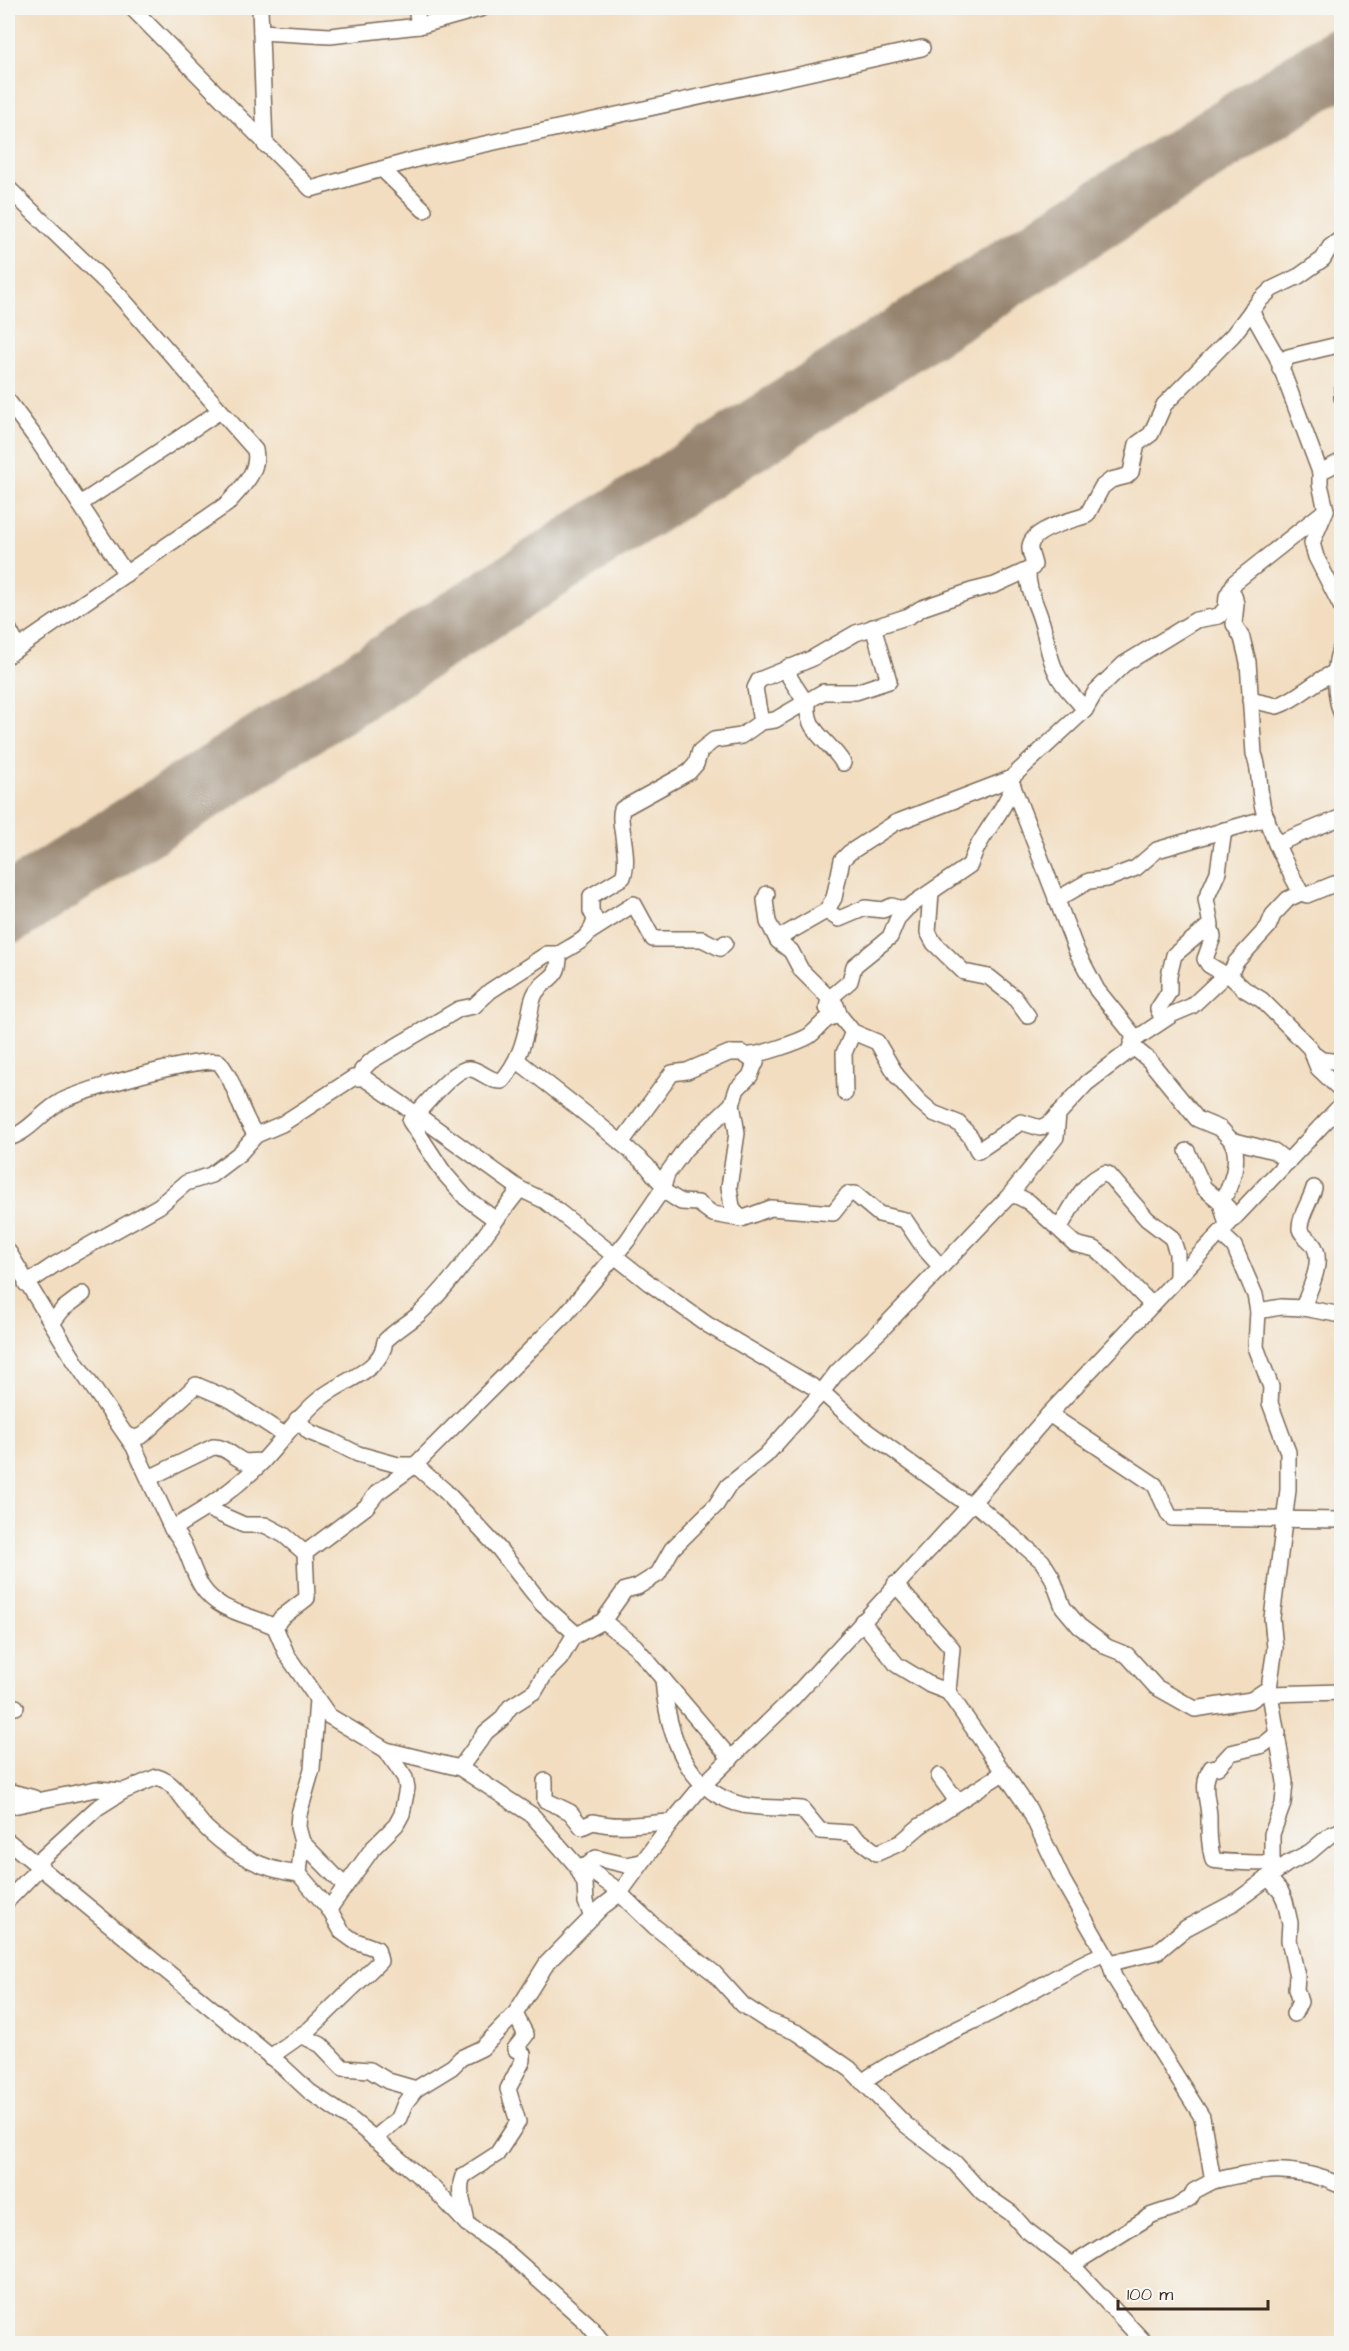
<svg xmlns="http://www.w3.org/2000/svg" width="1349" height="2351" viewBox="0 0 1349 2351" font-family="'Architects Daughter',sans-serif">
	<style>
		.lines { fill: none; stroke-linecap: round; stroke-linejoin: round }
		.runway { stroke: #96846f; stroke-width: 68 }
		.minor-casing { stroke: #7b6957; stroke-width: 18 }
		.minor { stroke: #fff; stroke-width: 15 }
	</style>
	<rect width="100%" height="100%" fill="#f6f6f2"/>
	<filter id="ink" filterUnits="userSpaceOnUse"><feTurbulence type="fractalNoise" baseFrequency=".0167" numOctaves="2"/><feDisplacementMap in="SourceGraphic" scale="12" xChannelSelector="R" yChannelSelector="G"/><feConvolveMatrix kernelMatrix="1 2 1 2 8 2 1 2 1" color-interpolation-filters="sRGB"/></filter>
	<filter id="wash" filterUnits="userSpaceOnUse"><feTurbulence type="fractalNoise" baseFrequency=".008" numOctaves="4" result="noise"/><feDisplacementMap in="SourceGraphic" scale="24" xChannelSelector="R" yChannelSelector="G"/><feGaussianBlur stdDeviation="1.35" result="paint"/><feColorMatrix in="noise" values="0 0 0 0 0 0 0 0 0 0 0 0 0 0 0 0 0 1.4 0 .05"/><feComposite in="paint" operator="in"/></filter>
	<g filter="url(#wash)">
		<rect width="100%" height="100%" fill="#f2ddc0"/>
		<g class="lines">
			<!-- runway -->
			<path class="runway" d="M8,910l1334,-850"/>
		</g>
	</g>
	<g filter="url(#ink)">
		<g class="lines">
			<defs>
				<g id="minor">
					<path d="M132,8l179,181 106,-30 505,-111"/>
					<path d="M260,8l5,137"/>
					<path d="M416,8l3,18"/>
					<path d="M261,32l69,4 89,-10 64,-18"/>
					<path d="M382,169l42,41"/>
					<path d="M8,188l110,106 137,156c5,22 -14,38 -28,54l-219,151"/>
					<path d="M1251,311l26,46 43,115v12l6,26 -14,33 4,14 26,51"/>
					<path d="M1280,369l8,-12 54,-13"/>
					<path d="M1342,391v7"/>
					<path d="M8,401l30,40 88,133"/>
					<path d="M1320,472l22,-11"/>
					<path d="M80,504l140,-93"/>
					<path d="M1028,571c-1,18 8,32 13,49 6,18 7,37 16,54 7,15 19,23 28,36"/>
					<path d="M1234,595l2,9 -2,20 8,14 6,24 6,92c7,17 4,35 9,54 9,30 23,57 38,85"/>
					<path d="M8,628l10,19"/>
					<path d="M1342,647c-10,15 -7,52 0,68"/>
					<path d="M788,667l2,11 18,28c-2,26 23,36 35,57"/>
					<path d="M1250,700l27,6c23,-8 37,-26 59,-34"/>
					<path d="M761,722l14,-2 48,-28h33l33,-11 -16,-54"/>
					<path d="M1276,844l66,-27"/>
					<path d="M931,893l-3,39 6,11 30,29 25,5 25,20 14,19"/>
					<path d="M767,894l-2,6 3,22 10,19 13,10 10,19 35,35 4,11 13,16 24,10 20,34 22,25 14,12 25,10 12,13 8,15 43,-29 19,6 10,-5 37,-40 42,-32 5,-15 -37,-46 -20,-38 -67,-173"/>
					<path d="M1056,900l33,-19 18,-2 29,-11 21,-18 110,-32"/>
					<path d="M826,911l13,8 26,-11 18,2 9,-4 13,4"/>
					<path d="M1211,925l-5,-26 12,-27 6,-42"/>
					<path d="M593,930l41,-26 19,35h49l18,9 5,-5"/>
					<path d="M777,939l49,-28 8,-13 8,-38 7,-7 46,-30 115,-44 75,-69 11,-19 28,-27 72,-44 23,-4 7,-8 1,-12 8,-14 91,-72"/>
					<path d="M1230,974l6,-12 32,-35 5,-12 15,-16 13,-6 6,2 27,-11 8,1"/>
					<path d="M827,1008l2,-9 21,-18 4,-15 36,-29 8,-19 9,-10 63,-43c8,-28 33,-51 43,-79"/>
					<path d="M1163,1020l-5,-11 11,-17v-16l5,-21 36,-30 3,12 -8,22 4,6 15,9"/>
					<path d="M1134,1040l39,-26 19,-8 35,-33 17,16 18,11 48,48 8,20 24,23"/>
					<path d="M1132,1046l17,14 48,59 24,10 10,11 43,11 14,11"/>
					<path d="M750,1055c10,0 49,-13 59,-19 12,-9 15,-20 31,-20"/>
					<path d="M1315,1055l7,5 20,2"/>
					<path d="M518,1061c43,34 87,66 127,103 7,6 10,16 19,20"/>
					<path d="M364,1078l-2,-8 9,-9 88,-52 15,-3 16,-15 57,-37h12"/>
					<path d="M845,1093l-1,-40 9,-21"/>
					<path d="M732,1104l5,29 -8,54 3,20 9,12"/>
					<path d="M8,1138c19,-4 34,-26 52,-36 22,-12 136,-45 159,-40 18,22 20,51 37,73l26,-11 71,-46h11l52,36c11,-11 40,-48 55,-45 11,2 19,13 31,12 17,-20 22,-38 27,-63 2,-9 2,-18 7,-26 12,-16 24,-13 23,-38 15,-10 32,-14 36,-35l-4,-8v-15l32,-19c8,-21 -6,-55 -1,-68l67,-37 7,-8 4,-13 14,-11 27,-4 20,-14 -6,-34 4,-8 52,-21 45,-26 53,-17 13,-8 49,-17 24,-6 37,-17 2,-3c-1,-6 -5,-13 -4,-19 3,-18 44,-26 57,-31l15,-28 9,-7 16,-4 4,-4 6,-28 14,-10 13,-29 69,-70 26,-34 13,-12 27,-13 24,-17 7,-12 12,-9"/>
					<path d="M621,1143l51,-70 15,-2 42,-18h13l14,10"/>
					<path d="M1187,1151l17,37 24,20"/>
					<path d="M662,1190l19,12 17,1 15,11 28,5 30,-11 62,5 15,-19h7l24,20 26,6 19,28 16,18"/>
					<path d="M1008,1197l48,-60 2,-23"/>
					<path d="M496,1220l24,-31"/>
					<path d="M1227,1225l-6,-22c10,-17 21,-45 10,-63"/>
					<path d="M1059,1228c14,-20 21,-45 46,-55l3,1 39,45 25,19 5,15v26"/>
					<path d="M1220,1233l14,13 21,49 3,16 -2,36 15,40 -1,16 18,49v38l-16,128 3,30 -6,40 16,94 -2,22 -11,30v40"/>
					<path d="M8,1251l68,112 58,84 38,82c16,16 18,39 30,58 17,26 48,27 73,40l12,28 42,61 57,34 74,18 72,47 44,50 9,2 11,-9 30,7 15,-3"/>
					<path d="M26,1284l28,-19 105,-59 27,-23 25,-8 29,-22 16,-18"/>
					<path d="M1303,1308c5,-16 20,-43 12,-60 -3,-8 -13,-11 -15,-19 -1,-12 11,-29 14,-41"/>
					<path d="M1258,1311l23,-4 22,1 39,7"/>
					<path d="M52,1323l11,-14 20,-15"/>
					<path d="M1049,1414l106,71 14,30 3,3 170,2"/>
					<path d="M297,1419l12,13 23,9 26,13 40,11h17l30,26 54,58 43,55 34,30"/>
					<path d="M126,1435l10,3 7,-3 53,-50 35,15 52,34"/>
					<path d="M149,1478l64,-31c12,-1 19,9 30,14 5,2 12,-1 19,1"/>
					<path d="M973,1502l69,59 10,16 11,30 16,19 28,21 20,8 29,32 39,22 56,-9 18,-12"/>
					<path d="M970,1506l-109,-79 -39,-35 15,-20 45,-43 126,-132 7,-2 14,7 46,42 20,5 10,8 47,48"/>
					<path d="M206,1508c20,-14 40,-29 57,-47 20,-21 35,-45 59,-64 21,-17 60,-26 63,-56 10,-10 22,-17 33,-26 30,-28 54,-62 78,-95l-30,-22 -22,-25 -34,-52 6,-7 104,75 25,12 104,82 59,42 114,67 -56,63 -38,31 -12,19 -44,44 -14,25 -21,13 -12,3 -22,31 -30,16 -13,22 -15,15 -10,17 -25,16 -9,13 -15,12 -26,36"/>
					<path d="M172,1529l34,-21 38,17h21l19,10 21,18"/>
					<path d="M895,1584l57,64 -4,44"/>
					<path d="M603,1621l32,25 96,113"/>
					<path d="M862,1621l35,44 33,20 18,7 81,117 34,72 47,82 47,-11 29,-24 49,-26 52,-38 23,-12 20,-17 12,-5"/>
					<path d="M275,1627l6,-9 26,-20 -2,-45 61,-46 11,-14 38,-28 151,-151 61,-73 35,-51 5,-16 18,-25 47,-45 5,-15 13,-13 8,-20"/>
					<path d="M663,1679c4,52 22,113 80,126 19,4 40,2 59,4l18,22 30,2 27,20 23,-10 20,-17 83,-53"/>
					<path d="M1270,1694l72,-2"/>
					<path d="M8,1707h8"/>
					<path d="M939,1776l18,25"/>
					<path d="M545,1781v19l25,12 12,15 11,-5c27,7 52,1 79,0"/>
					<path d="M8,1791l26,7"/>
					<path d="M8,1807l88,-18 28,2"/>
					<path d="M8,1841l274,225 28,26 43,29 33,27 48,41 33,35 41,29 79,70 17,21"/>
					<path d="M302,1842l42,43"/>
					<path d="M1273,1862c-6,2 -54,0 -60,-2 -4,-15 -4,-27 -4,-42 0,-17 -9,-33 2,-50l7,-1 13,-14 32,-8 15,-12"/>
					<path d="M36,1864l61,-56 27,-17 33,-14c20,5 33,35 48,50 26,26 58,43 94,47l30,35 13,23 11,8 24,9 3,12 -70,68 -40,28"/>
					<path d="M576,1865l9,19 1,18 6,15"/>
					<path d="M585,1867l27,19 43,41 59,46 29,32 23,15 32,13 52,36 56,56 49,38 27,30 29,20 14,16 47,36 74,79"/>
					<path d="M299,1874l3,-32 -4,-15 1,-13 13,-45 5,-70"/>
					<path d="M1268,1877l13,15 4,9 5,22 -1,17 8,36 -1,13 4,13 -6,12"/>
					<path d="M8,1900l32,-33"/>
					<path d="M329,1909l44,-61 23,-23 6,-11 5,-26 -2,-10 -19,-28"/>
					<path d="M301,2035l20,10 22,23 27,2 18,11 28,8"/>
					<path d="M862,2082c45,-31 95,-52 144,-77 33,-17 63,-37 97,-51"/>
					<path d="M374,2139l25,-21 6,-15 11,-14 36,-22 9,-9 21,-10 33,-34 32,-51 55,-56 17,-13 53,-72 30,-36 89,-86 182,-198 76,-88 293,-310"/>
					<path d="M1213,2181c48,-12 81,-17 129,5"/>
					<path d="M467,2224c-1,-17 -11,-31 -4,-48l34,-22 21,-32 -10,-33 15,-29v-6l-8,-5 11,-14 -11,-21"/>
					<path d="M1072,2265l80,-50 24,-8 14,-9 4,-7 19,-10 -11,-64 -88,-140 -4,-14"/>
				</g>
			</defs>
			<!-- minor casing -->
			<use href="#minor" class="minor-casing"/>
			<!-- minor -->
			<use href="#minor" class="minor"/>
		</g>
	</g>
	<!-- margin -->
	<rect width="1349" height="2351" fill="none" stroke="#f6f6f2" stroke-width="30"/>
	<!-- scale -->
	<path d="M1118 2300v9h150v-9" fill="none" stroke="#3b2a1e" stroke-width="3"/>
	<text x="1127" y="2300" font-size="18" fill="#3b2a1e" stroke="#f6f6f2" stroke-width="4.5" paint-order="stroke">100 m</text>
</svg>
